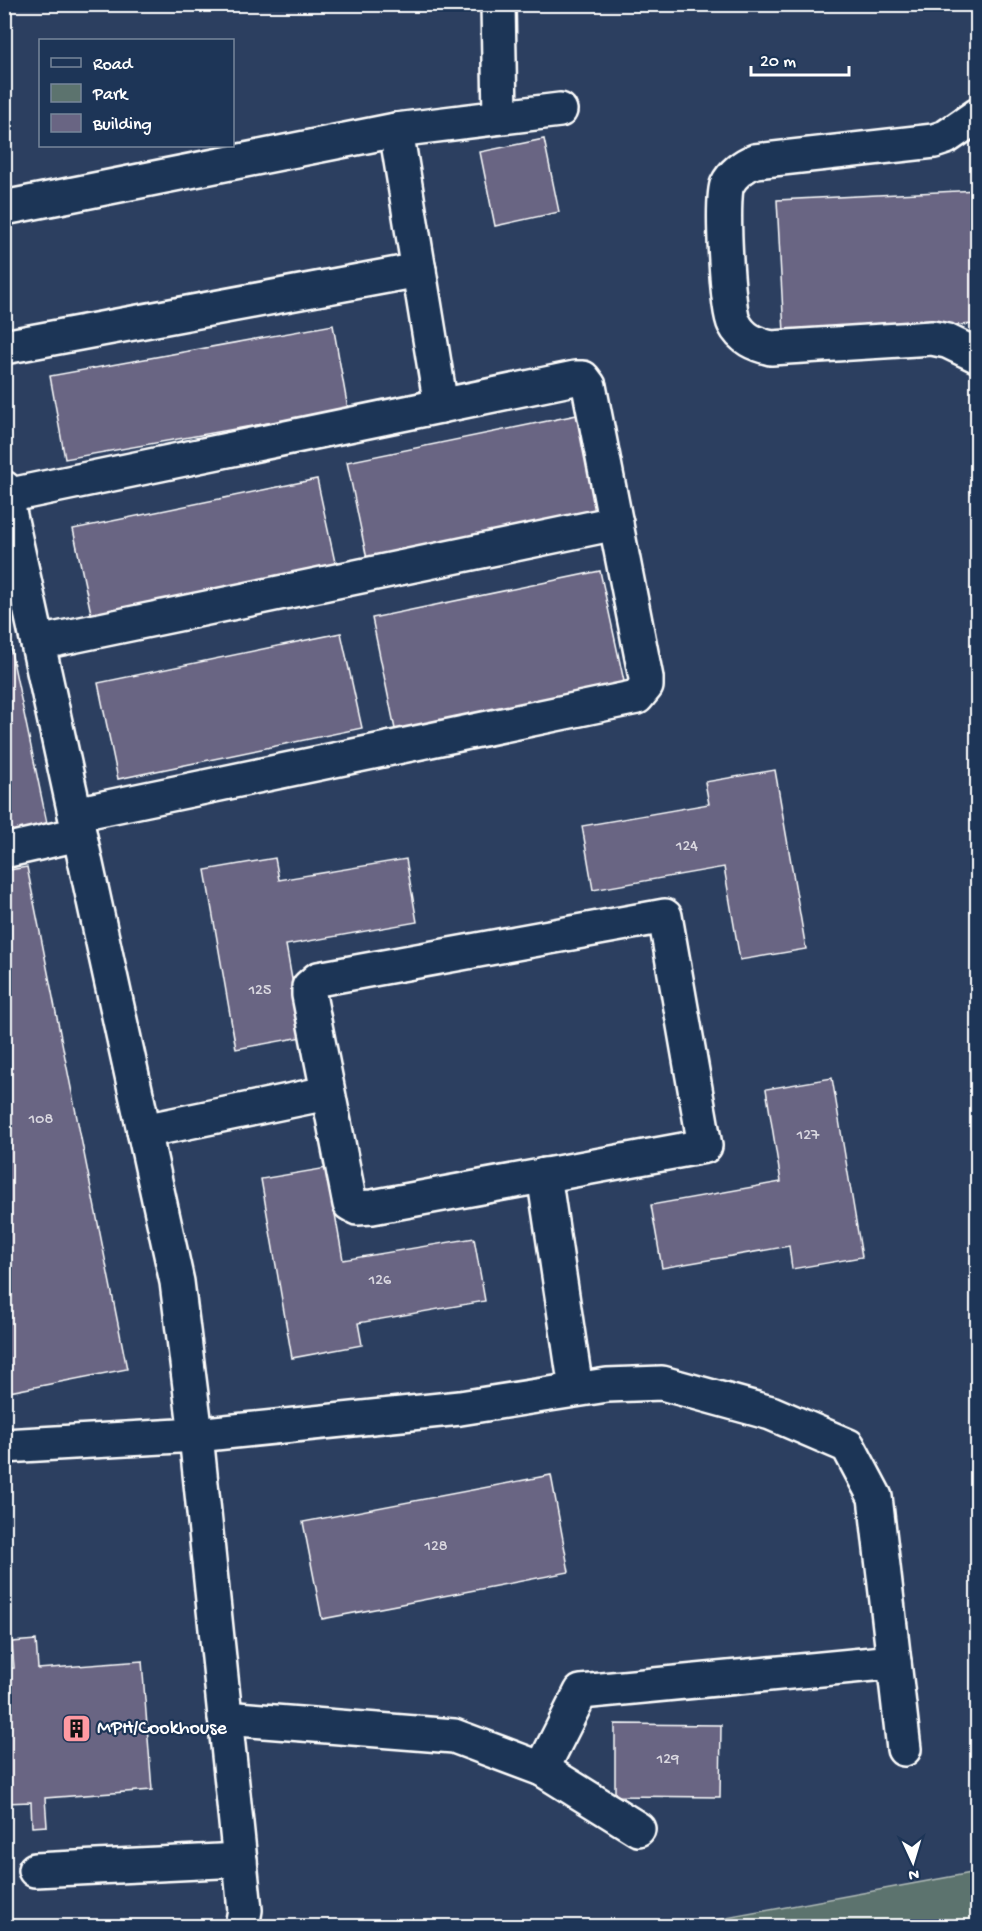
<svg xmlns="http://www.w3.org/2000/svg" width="982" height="1931" viewBox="0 0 982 1931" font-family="'Gochi Hand',sans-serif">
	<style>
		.green { fill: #5c736e; stroke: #aeb9b6; stroke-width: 1.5 }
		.building { fill: #696583; stroke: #fff; stroke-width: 1.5 }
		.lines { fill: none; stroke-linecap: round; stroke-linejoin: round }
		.minor-casing { stroke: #fff; stroke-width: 38 }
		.path { stroke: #fff; stroke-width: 4; stroke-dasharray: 4.5 4.5; stroke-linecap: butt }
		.minor { stroke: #1d3557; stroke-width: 33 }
		.labels { text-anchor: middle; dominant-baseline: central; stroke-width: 4.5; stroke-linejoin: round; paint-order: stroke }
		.number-label { font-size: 16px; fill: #dad8e0 }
		.poi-label { font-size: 20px; fill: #fff; stroke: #1d3557; text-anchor: start }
	</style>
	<rect width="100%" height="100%" fill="#2c3f60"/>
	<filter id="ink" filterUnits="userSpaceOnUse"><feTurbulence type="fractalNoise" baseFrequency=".0167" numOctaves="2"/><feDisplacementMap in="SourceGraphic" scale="12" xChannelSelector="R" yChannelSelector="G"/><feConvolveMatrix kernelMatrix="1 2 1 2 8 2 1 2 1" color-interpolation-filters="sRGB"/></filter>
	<g filter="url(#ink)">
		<!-- green -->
		<path class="green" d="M977,1872v54h-294z"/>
		<!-- building -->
		<g class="building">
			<path d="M544,139l15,73 -64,14 -15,-74z"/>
			<path d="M978,190v134l-194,9 -7,-133z"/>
			<path d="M333,325l15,84 -283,50 -15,-83z"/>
			<path d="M577,415l21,96 -231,48 -20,-97z"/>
			<path d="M317,479l19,88 -244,51 -19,-89z"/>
			<path d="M600,571l25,115 -229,48 -24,-116z"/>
			<path d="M4,618l44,210 -44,9z"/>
			<path d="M341,633l21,95 -244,51 -20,-96z"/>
			<path d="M775,770l31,179 -66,11 -16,-93 -131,23 -11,-64 127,-22 -4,-22z"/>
			<path d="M275,858l4,22 127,-21 11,63 -131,23 16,92 -66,12 -31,-179z"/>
			<path d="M27,867l100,502 -123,24v-522z"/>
			<path d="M832,1078l30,179 -70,12 -3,-23 -127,22 -11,-63 130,-23 -15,-93z"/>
			<path d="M327,1168l16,92 131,-22 11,63 -127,22 4,22 -70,13 -31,-179z"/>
			<path d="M551,1475l18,97 -247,47 -19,-97z"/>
			<path d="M36,1640l2,29 104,-8 10,129 -107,8 2,28 -15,1 -1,-25 -27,1v-134l10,-1 -2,-26z"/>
			<path d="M615,1724l106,1 -1,72 -105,-1z"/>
		</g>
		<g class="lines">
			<defs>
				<g id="minor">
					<path d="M498,4l2,113"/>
					<path d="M978,115l-32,22 -12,4 -179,20c-11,4 -23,13 -28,24 -6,13 0,125 7,138 8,16 21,21 37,25l161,-10 15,3 31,15"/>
					<path d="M396,130l45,276"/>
					<path d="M4,208l392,-78 164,-20"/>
					<path d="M4,347l415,-77"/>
					<path d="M4,488l173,794 19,153 49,475 -3,16"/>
					<path d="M6,496l569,-118h8l6,8 57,292v8l-9,11 -562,117"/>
					<path d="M38,643l578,-120"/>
					<path d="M4,851l75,-17"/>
					<path d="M665,916l40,230 -333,61 -15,1 -7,-4 -41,-209v-8l9,-8z"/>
					<path d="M144,1131l183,-38"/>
					<path d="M544,1175l32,214"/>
					<path d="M4,1446l192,-11 264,-27 147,-23 55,-2 109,30 77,33 27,51 29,252"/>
					<path d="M225,1718l229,18 88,33 96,60"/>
					<path d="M542,1769l39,-77 313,-30"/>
					<path d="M35,1870l205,-10"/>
				</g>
			</defs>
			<!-- minor casing -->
			<use href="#minor" class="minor-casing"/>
			<!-- path -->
			<path class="path" d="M4,6l4,-2"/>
			<!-- minor -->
			<use href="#minor" class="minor"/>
		</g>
	</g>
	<!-- icons -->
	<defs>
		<symbol id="building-square" viewBox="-11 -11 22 22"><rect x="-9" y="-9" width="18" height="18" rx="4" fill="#ff9aa2" stroke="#1d3557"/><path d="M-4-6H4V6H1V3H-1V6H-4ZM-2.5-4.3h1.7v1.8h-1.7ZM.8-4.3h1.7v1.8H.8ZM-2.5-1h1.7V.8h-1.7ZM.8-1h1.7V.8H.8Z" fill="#111"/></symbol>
	</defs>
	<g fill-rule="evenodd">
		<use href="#building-square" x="60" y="1712" width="33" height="33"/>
	</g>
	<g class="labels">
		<!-- number labels -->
		<g class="number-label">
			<text x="687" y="847">124</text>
			<text x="260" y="991">125</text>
			<text x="41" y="1120">108</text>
			<text x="808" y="1136">127</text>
			<text x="380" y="1281">126</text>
			<text x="436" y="1547">128</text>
			<text x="668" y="1760">129</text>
		</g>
		<!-- poi labels -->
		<g class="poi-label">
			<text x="97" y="1729">MPH/Cookhouse</text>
		</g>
	</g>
	<!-- margin -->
	<rect width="982" height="1931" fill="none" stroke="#1d3557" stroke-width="24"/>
	<rect x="12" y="12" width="958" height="1907" fill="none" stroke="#fff" stroke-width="2" filter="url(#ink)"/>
	<!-- legend -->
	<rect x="39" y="39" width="195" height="108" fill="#1d3557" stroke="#77869a" stroke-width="1.5"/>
	<rect x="51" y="58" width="30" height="9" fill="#1d3557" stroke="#77869a" stroke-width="1.5"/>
	<text x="93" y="69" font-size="18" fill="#ffffff">Road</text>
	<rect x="51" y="84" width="30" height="18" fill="#5c736e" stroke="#77869a" stroke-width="1.5"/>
	<text x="93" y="99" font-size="18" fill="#ffffff">Park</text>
	<rect x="51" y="114" width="30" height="18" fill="#696583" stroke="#77869a" stroke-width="1.5"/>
	<text x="93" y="129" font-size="18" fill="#ffffff">Building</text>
	<!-- north arrow -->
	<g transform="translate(913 1862) rotate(176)" stroke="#1d3557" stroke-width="4.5" paint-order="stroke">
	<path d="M0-4.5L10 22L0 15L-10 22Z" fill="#ffffff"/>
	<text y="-9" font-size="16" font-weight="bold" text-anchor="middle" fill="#ffffff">N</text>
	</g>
	<!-- scale -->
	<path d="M751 66v9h98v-9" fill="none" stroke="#ffffff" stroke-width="3"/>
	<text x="760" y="66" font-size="18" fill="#ffffff" stroke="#1d3557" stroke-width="4.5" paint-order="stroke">20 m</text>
</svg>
